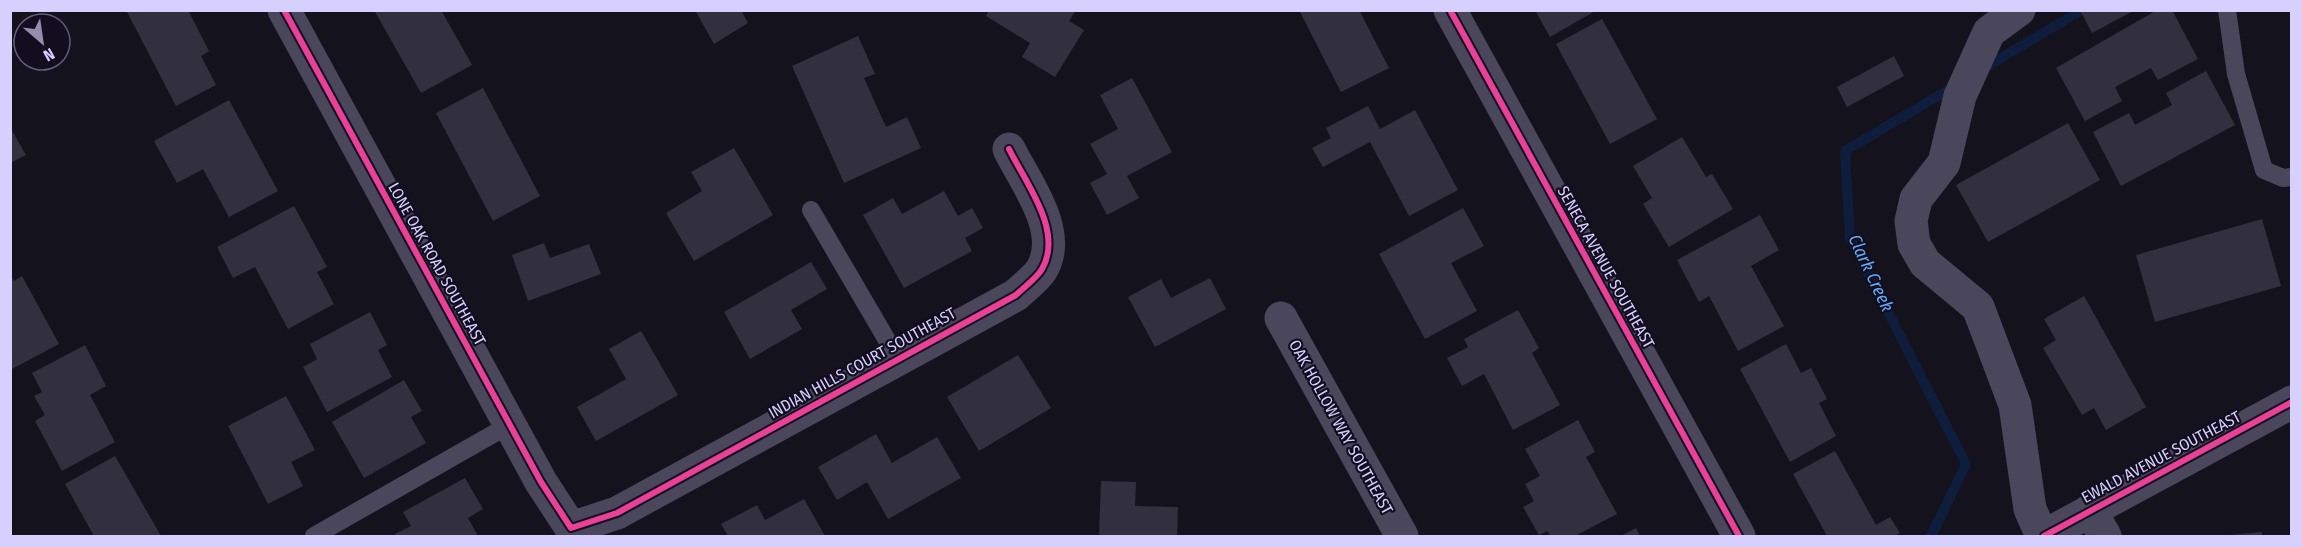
<svg xmlns="http://www.w3.org/2000/svg" width="2302" height="547" viewBox="0 0 2302 547" font-family="'Fira Sans Condensed',sans-serif">
	<style>
		.lines { fill: none; stroke-linecap: round; stroke-linejoin: round }
		.stream { stroke: #0f1d3d; stroke-width: 10 }
		.building { fill: #32303e }
		.lane { stroke: #4a475d; stroke-width: 18 }
		.street { stroke: #4a475d; stroke-width: 33 }
		.cycleway-casing { stroke: #120e20; stroke-width: 10 }
		.cycleway { stroke: #ea4096; stroke-width: 6 }
		.labels { text-anchor: middle; dominant-baseline: central; stroke-width: 4.5; stroke-linejoin: round; paint-order: stroke }
		.street-label { font-size: 16px; fill: #d7cffd; stroke: #120e20 }
		.water-label { font-size: 18px; font-style: italic; fill: #63abf7; stroke: #120e20 }
	</style>
	<rect width="100%" height="100%" fill="#14121c"/>
	<g class="lines">
		<!-- stream -->
		<g class="stream">
			<path d="M1981,70l101,-60"/>
			<path d="M1931,536l35,-72 -116,-226 -5,-87 110,-65"/>
		</g>
	</g>
	<!-- building -->
	<g class="building">
		<path d="M126,10h62l21,41 -8,5 15,29 -40,21z"/>
		<path d="M374,10h67l31,55 -51,28z"/>
		<path d="M695,10h46l7,13 -34,21z"/>
		<path d="M989,10h87l-7,11 15,9 -29,47 -33,-20 8,-14 -44,-27z"/>
		<path d="M1303,10h56l30,58 -48,24 -41,-80z"/>
		<path d="M1535,10h62l-47,27z"/>
		<path d="M2080,10h55l-43,23z"/>
		<path d="M2157,10h15l26,49 -40,21 -7,-12 -36,19 7,14 -37,20 -29,-53z"/>
		<path d="M1602,19l55,100 -47,25 -54,-100z"/>
		<path d="M858,36l17,38 -11,4 22,49 21,-10 14,31 -77,35 -52,-117z"/>
		<path d="M1894,56l10,20 -57,31 -10,-20z"/>
		<path d="M2206,71l29,54 -114,61 -28,-54 36,-19 6,12 37,-20 -6,-12z"/>
		<path d="M1132,78l40,74 -45,24 12,22 -32,17 -17,-32 17,-9 -17,-30 28,-15 -18,-34z"/>
		<path d="M483,88l57,108 -47,25 -57,-108z"/>
		<path d="M229,100l49,91 -49,26 -26,-48 -26,14 -23,-42z"/>
		<path d="M1368,106l12,23 35,-19 43,80 -49,26 -39,-74 -47,25 -11,-19 19,-10 -5,-10z"/>
		<path d="M2068,123l32,57 -112,62 -32,-57z"/>
		<path d="M10,127l16,28 -16,8z"/>
		<path d="M1682,137l24,40 6,-3 21,35 -64,38 -26,-43 9,-6 -19,-32z"/>
		<path d="M734,148l39,67 -79,46 -28,-48 36,-22 -11,-19z"/>
		<path d="M944,191l14,25 14,-8 11,20 -18,10 7,13 -68,37 -41,-73 30,-17 9,16z"/>
		<path d="M294,206l33,61 -10,5 17,32 -46,25 -33,-62 -22,11 -16,-31z"/>
		<path d="M1463,208l21,38 -33,17 26,48 -52,28 -46,-85z"/>
		<path d="M1760,215l19,35 -28,16 33,60 -46,25 -29,-55 -10,6 -22,-42z"/>
		<path d="M2262,219l19,67 -126,36 -19,-67z"/>
		<path d="M544,243l6,15 39,-14 12,30 -73,27 -16,-46z"/>
		<path d="M811,262l16,27 -36,21 11,19 -52,30 -26,-47z"/>
		<path d="M10,275l4,6 8,-5 37,68 -49,26z"/>
		<path d="M1210,278l16,31 -71,38 -27,-50 33,-18 10,19z"/>
		<path d="M2084,296l62,111 -40,23 -12,-22 -12,7 -39,-67 13,-8 -12,-21z"/>
		<path d="M1518,310l21,38 -7,5 28,52 -47,25 -29,-56 -22,12 -15,-28 21,-11 -4,-8z"/>
		<path d="M370,312l17,33 -9,5 14,27 -65,35 -24,-45 14,-8 -7,-15z"/>
		<path d="M641,331l37,64 -82,46 -19,-34 49,-28 -17,-30z"/>
		<path d="M1786,344l15,29 10,-5 16,31 -8,4 17,33 -46,26 -50,-93z"/>
		<path d="M85,345l21,41 -16,9 25,47 -53,29 -27,-50 10,-6 -11,-19 8,-4 -10,-19z"/>
		<path d="M1018,355l33,53 -72,43 -32,-54z"/>
		<path d="M404,380l18,31 -11,6 15,26 -62,35 -32,-56z"/>
		<path d="M286,396l29,54 -24,12 12,24 -35,18 -40,-78z"/>
		<path d="M1578,420l17,32 -9,5 31,57 -42,22h-24l-4,-5 -8,4 -16,-28 11,-6 -9,-17 15,-8 -15,-27z"/>
		<path d="M876,434l16,29 45,-26 24,41 -73,41 -21,-37 -30,18 -19,-33z"/>
		<path d="M1835,451l41,74 14,-8 10,16 -6,3h-67l-34,-62z"/>
		<path d="M115,456l46,80h-67l-29,-52z"/>
		<path d="M465,478l18,31 -15,9 10,18h-82l-1,-2 16,-8 -8,-14z"/>
		<path d="M1101,481l35,1 -1,24 43,1 -1,29h-78z"/>
		<path d="M804,499l21,37h-97l-7,-12 36,-19 8,15z"/>
		<path d="M1636,528l4,8h-19z"/>
		<path d="M2262,532v4h-33v-1z"/>
	</g>
	<g class="lines">
		<!-- lane -->
		<g class="lane">
			<path d="M2227,10l9,64 28,96 19,8 9,-1"/>
			<path d="M811,210l87,149"/>
			<path d="M314,536l195,-111"/>
		</g>
		<!-- street -->
		<g class="street">
			<path d="M284,10l257,472 30,46 46,-15 399,-218c8,-8 21,-17 26,-26 22,-38 -17,-87 -33,-120"/>
			<path d="M1450,10l289,526"/>
			<path d="M2019,10l-30,22 -29,64 -16,67 -28,36 -5,22 3,23 11,19 53,44 37,98 15,104 12,27"/>
			<path d="M1281,318l121,218"/>
			<path d="M2090,510l15,26"/>
			<path d="M2044,536l248,-134"/>
		</g>
		<defs>
			<g id="cycleway">
				<path d="M284,10l257,472 30,46 46,-15 399,-218c8,-8 21,-17 26,-26 22,-38 -17,-87 -33,-120"/>
				<path d="M1450,10l289,526"/>
				<path d="M2044,536l248,-134"/>
			</g>
		</defs>
		<!-- cycleway casing -->
		<use href="#cycleway" class="cycleway-casing"/>
		<!-- cycleway -->
		<use href="#cycleway" class="cycleway"/>
	</g>
	<g class="labels">
		<!-- street labels -->
		<g class="street-label">
			<text transform="translate(437 264) rotate(61)">LONE OAK ROAD SOUTHEAST</text>
			<text transform="translate(1606 267) rotate(61)">SENECA AVENUE SOUTHEAST</text>
			<text transform="translate(862 363) rotate(-29)">INDIAN HILLS COURT SOUTHEAST</text>
			<text transform="translate(1341 427) rotate(61)">OAK HOLLOW WAY SOUTHEAST</text>
			<text transform="translate(2161 457) rotate(-28)">EWALD AVENUE SOUTHEAST</text>
		</g>
		<!-- water labels -->
		<g class="water-label">
			<text transform="translate(1871 273) rotate(65)">Clark Creek</text>
		</g>
	</g>
	<!-- border -->
	<rect width="2302" height="547" fill="none" stroke="#d7cffd" stroke-width="24"/>
	<!-- north arrow -->
	<g transform="translate(42 42) rotate(151)"><circle r="28" fill="#120e20" stroke="#615b78" stroke-width="1.5"/>
	<path d="M0-4.5L10 22L0 15L-10 22Z" fill="#938dae"/>
	<text y="-9" font-size="16" font-weight="bold" text-anchor="middle" fill="#d7cffd">N</text>
	</g>
</svg>
